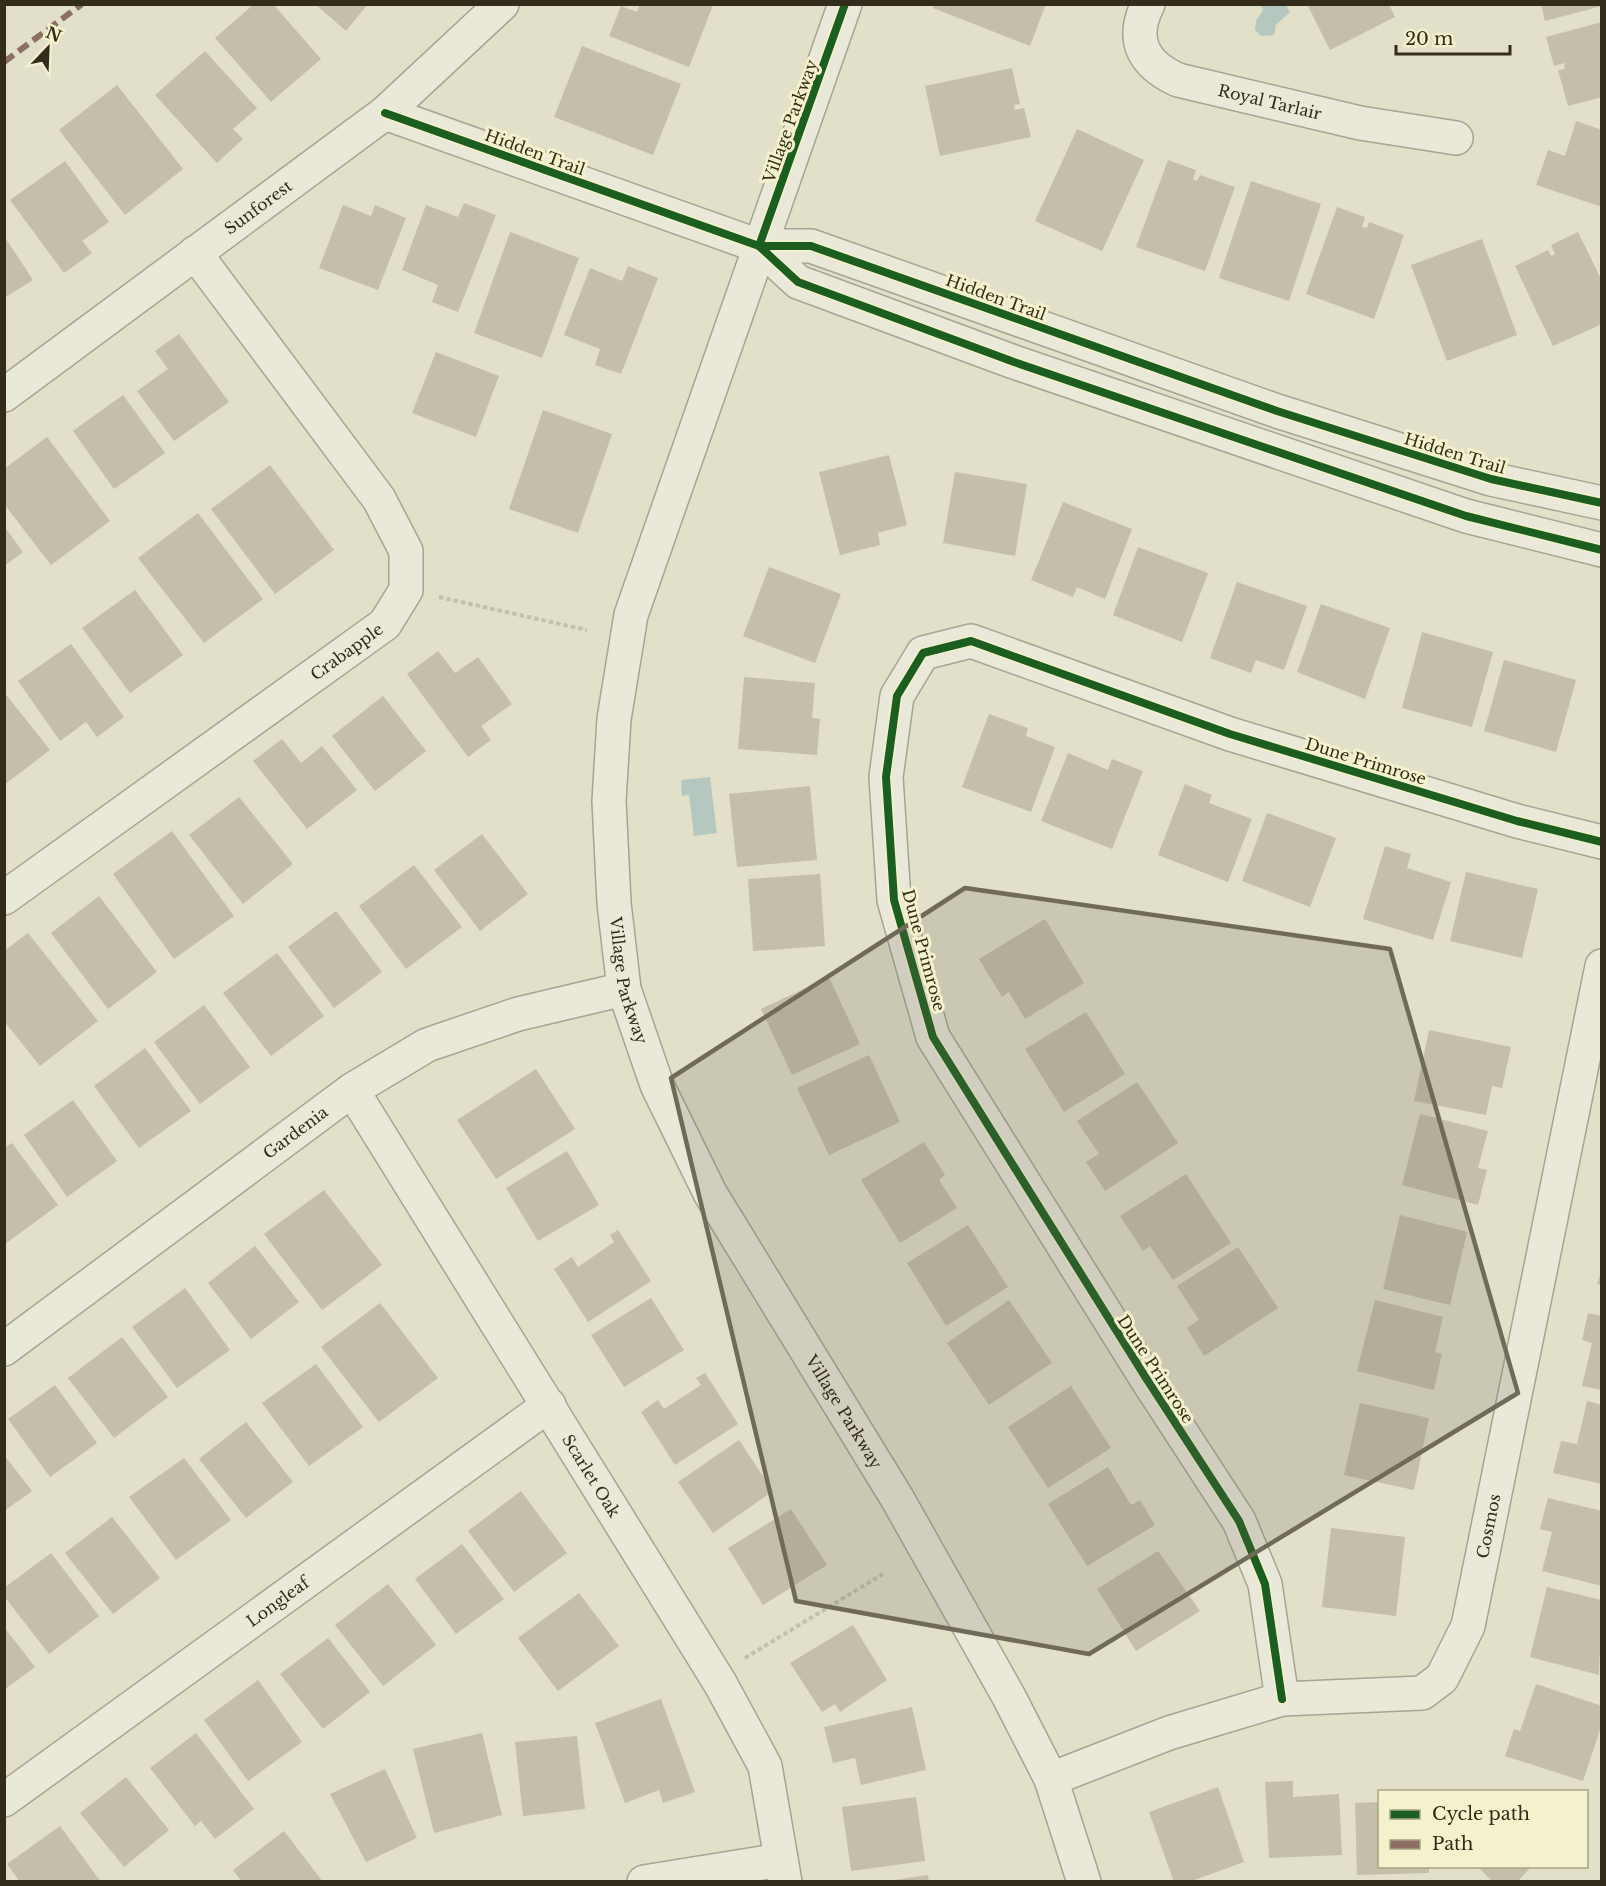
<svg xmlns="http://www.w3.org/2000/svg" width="1606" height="1886" viewBox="0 0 1606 1886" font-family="'Libre Baskerville',serif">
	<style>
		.water { fill: #b4c8c0 }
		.building { fill: #c5bea9 }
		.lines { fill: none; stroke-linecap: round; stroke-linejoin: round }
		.minor-casing { stroke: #a6a492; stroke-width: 36 }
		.path { stroke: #c2c0b1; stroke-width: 4; stroke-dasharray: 4.5 3; stroke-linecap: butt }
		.minor { stroke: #eae8d9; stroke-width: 33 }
		.quiet { stroke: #8d6e63; stroke-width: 6; stroke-dasharray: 12 6; stroke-linecap: butt }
		.cycleway-casing { stroke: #f4f2cc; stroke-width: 11 }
		.cycleway { stroke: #1b5e20; stroke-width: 8 }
		.marked { fill: #706b58; fill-opacity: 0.2; stroke: #706b58; stroke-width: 4.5; stroke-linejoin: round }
		.labels { text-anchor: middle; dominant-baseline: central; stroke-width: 6; stroke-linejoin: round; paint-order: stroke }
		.street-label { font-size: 16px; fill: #332c1b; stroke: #f4f2cc }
	</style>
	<rect width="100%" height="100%" fill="#e2e0c8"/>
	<!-- water -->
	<g class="water">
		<path d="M1261,5h25l4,7 -14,13 -2,10 -13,1 -6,-6 1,-9 7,-11z"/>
		<path d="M710,777l7,56 -23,3 -5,-41 -7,1 -1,-16z"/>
	</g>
	<!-- building -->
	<g class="building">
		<path d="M254,4h19l48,55 -50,43 -56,-64z"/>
		<path d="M315,4h53l-22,27z"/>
		<path d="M640,4l73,1 -24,62 -80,-31 12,-30 16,6z"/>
		<path d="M935,4h111l-16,42 -97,-38z"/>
		<path d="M1307,4h82l6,13 -65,33z"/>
		<path d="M1541,4h61v2l-57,15z"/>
		<path d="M1602,22v75l-34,9 -10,-36 7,-1 -1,-6 -10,3 -8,-29z"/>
		<path d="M582,46l99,38 -28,71 -99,-38z"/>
		<path d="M205,51l52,57 -24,21 10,10 -26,24 -62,-68z"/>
		<path d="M1012,68l8,36 -6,1 1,5 9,-2 7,29 -91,19 -15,-70z"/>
		<path d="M117,85l66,84 -58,46 -66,-85z"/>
		<path d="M1576,121l26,9v77l-66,-22 12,-35 17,6z"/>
		<path d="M1077,129l67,31 -42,91 -67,-30z"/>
		<path d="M1168,160l28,10 -3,9 4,2 3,-6 35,12 -30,84 -69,-24z"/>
		<path d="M65,161l44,61 -27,19 10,12 -28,20 -54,-73z"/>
		<path d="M1251,181l70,23 -32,97 -70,-23z"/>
		<path d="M464,203l32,12 -38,97 -26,-10 6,-17 -36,-15 24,-65 32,12z"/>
		<path d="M343,205l28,11 4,-11 31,13 -28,72 -59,-22z"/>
		<path d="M1337,207l28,10 -3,10 5,1 2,-6 35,13 -30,84 -68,-25z"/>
		<path d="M510,232l69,26 -37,100 -68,-25z"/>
		<path d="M1578,232l24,49v43l-49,22 -38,-80 33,-16 3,6 4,-2 -4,-9z"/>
		<path d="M4,236l29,44 -29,18z"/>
		<path d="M1482,239l35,96 -70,26 -36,-96z"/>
		<path d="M628,266l30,12 -37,96 -26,-9 5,-16 -36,-14 26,-67 32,13z"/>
		<path d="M179,334l50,68 -55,39 -37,-50 31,-22 -13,-18z"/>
		<path d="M436,352l63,24 -23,61 -64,-24z"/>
		<path d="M123,395l42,58 -51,36 -41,-58z"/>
		<path d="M543,410l69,24 -34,99 -69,-24z"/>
		<path d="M47,437l63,84 -59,44 -47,-61v-35z"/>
		<path d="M889,455l18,70 -29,8 2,12 -40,10 -21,-83z"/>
		<path d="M270,465l64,85 -59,44 -64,-85z"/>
		<path d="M955,472l72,12 -12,72 -72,-13z"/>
		<path d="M1063,502l69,27 -27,70 -28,-12 -4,10 -42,-17z"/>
		<path d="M198,513l65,86 -59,44 -66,-85z"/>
		<path d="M4,526l19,26 -19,14z"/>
		<path d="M1138,547l70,26 -26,69 -69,-27z"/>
		<path d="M769,567l72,27 -26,69 -72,-27z"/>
		<path d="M1237,582l70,24 -23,64 -28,-10 -5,13 -41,-15z"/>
		<path d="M135,590l48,65 -53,38 -48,-65z"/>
		<path d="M1321,604l69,24 -25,71 -68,-27z"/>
		<path d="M1422,632l71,20 -21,75 -70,-19z"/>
		<path d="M71,644l53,73 -27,20 -11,-15 -26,19 -42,-60z"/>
		<path d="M438,651l17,22 23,-16 34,47 -31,22 10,14 -23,17 -61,-83z"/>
		<path d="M1504,660l72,20 -20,72 -72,-21z"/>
		<path d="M744,677l71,6 -3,35 8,1 -3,36 -79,-6z"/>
		<path d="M4,692l46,58 -46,35z"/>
		<path d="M383,696l43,55 -51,40 -43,-55z"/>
		<path d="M989,714l39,14 -2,8 29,11 -24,65 -69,-25z"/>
		<path d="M282,739l19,24 21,-17 35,44 -50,39 -54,-68z"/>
		<path d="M1068,753l40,17 4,-11 31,12 -31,78 -71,-28z"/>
		<path d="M1185,784l27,11 -3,8 43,16 -24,63 -70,-27z"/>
		<path d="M810,786l7,74 -80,7 -8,-73z"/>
		<path d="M239,797l54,67 -50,40 -54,-69z"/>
		<path d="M1267,813l69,25 -26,69 -68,-26z"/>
		<path d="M172,831l62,85 -60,43 -61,-85z"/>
		<path d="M482,834l46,60 -48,37 -46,-61z"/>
		<path d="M1385,846l26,8 -4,14 44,14 -18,58 -70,-21z"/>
		<path d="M414,865l48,62 -56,42 -47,-63z"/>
		<path d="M1466,872l72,17 -16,69 -72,-17z"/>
		<path d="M820,874l5,72 -72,5 -5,-72z"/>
		<path d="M99,896l58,76 -49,37 -57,-76z"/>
		<path d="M336,911l46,61 -48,36 -46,-61z"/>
		<path d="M1045,919l39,64 -59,36 -16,-27 -7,5 -23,-38z"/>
		<path d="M28,933l70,88 -58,45 -36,-45v-70z"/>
		<path d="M277,953l47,63 -53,40 -48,-63z"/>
		<path d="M829,977l31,67 -68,31 -31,-66z"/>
		<path d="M204,1005l46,62 -50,37 -46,-62z"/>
		<path d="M1086,1012l39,62 -61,38 -39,-63z"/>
		<path d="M1429,1030l82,17 -9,41 -10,-2 -6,29 -72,-14z"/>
		<path d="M145,1048l46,63 -52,37 -45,-62z"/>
		<path d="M869,1055l31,67 -71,33 -32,-67z"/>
		<path d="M536,1069l39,60 -79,50 -39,-59z"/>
		<path d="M1137,1082l41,61 -73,48 -19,-29 13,-8 -22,-33z"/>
		<path d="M73,1100l44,61 -50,36 -43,-62z"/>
		<path d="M1420,1114l68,17 -10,37 9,2 -9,35 -76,-20z"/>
		<path d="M924,1142l21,33 -6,5 18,28 -57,35 -39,-63z"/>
		<path d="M12,1143l46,62 -54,40v-97z"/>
		<path d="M567,1151l32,54 -61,36 -32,-53z"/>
		<path d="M1186,1174l45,69 -58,37 -23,-34 -7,5 -23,-35z"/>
		<path d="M324,1190l58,75 -60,45 -58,-76z"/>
		<path d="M1400,1215l67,17 -17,73 -67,-16z"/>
		<path d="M968,1225l40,62 -62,39 -39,-63z"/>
		<path d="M618,1230l33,51 -63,41 -34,-53 18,-12 6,10 36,-25 -4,-7z"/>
		<path d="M255,1246l44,56 -48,37 -43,-56z"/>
		<path d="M1238,1247l40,61 -74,48 -17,-28 12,-8 -22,-34z"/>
		<path d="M1602,1270v15l-5,-1z"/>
		<path d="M185,1288l45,62 -53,38 -45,-61z"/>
		<path d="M651,1298l33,52 -60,37 -33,-52z"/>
		<path d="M1009,1300l43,63 -63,42 -42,-62z"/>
		<path d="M1375,1300l68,17 -8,35 7,2 -8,36 -77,-19z"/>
		<path d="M380,1303l58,75 -59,44 -58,-75z"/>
		<path d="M1588,1313l14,3v74l-20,-4 10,-43 -10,-3z"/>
		<path d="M122,1337l46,60 -54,41 -46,-60z"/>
		<path d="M316,1364l47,63 -54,39 -47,-63z"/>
		<path d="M705,1373l33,51 -63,41 -34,-53 17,-12 6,9 37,-24 -5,-7z"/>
		<path d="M55,1385l42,58 -47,34 -42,-58z"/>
		<path d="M1071,1386l40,62 -63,40 -40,-61z"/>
		<path d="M1587,1401l15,4v79l-49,-11 8,-32 16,3z"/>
		<path d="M1360,1403l69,15 -15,72 -70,-15z"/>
		<path d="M246,1422l47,60 -47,36 -47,-59z"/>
		<path d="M739,1440l34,51 -60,42 -35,-51z"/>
		<path d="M4,1455l28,36 -28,20z"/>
		<path d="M184,1458l47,62 -55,40 -47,-63z"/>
		<path d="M1108,1467l23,38 9,-5 15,25 -68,41 -39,-62z"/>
		<path d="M521,1491l46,62 -53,39 -46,-61z"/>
		<path d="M1548,1498l54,13v75l-60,-15 10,-39 -12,-3z"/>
		<path d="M791,1509l36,56 -64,40 -35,-57z"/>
		<path d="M112,1517l48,61 -47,36 -48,-61z"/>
		<path d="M1331,1528l74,9 -9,79 -74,-9z"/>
		<path d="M462,1544l42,55 -48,35 -41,-55z"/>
		<path d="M1158,1551l42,60 -64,40 -39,-62z"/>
		<path d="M51,1553l48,63 -50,38 -45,-58v-8z"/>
		<path d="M388,1584l48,61 -53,41 -48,-61z"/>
		<path d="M1547,1587l55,13 -3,75 -69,-18z"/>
		<path d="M579,1593l40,53 -61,45 -40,-53z"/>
		<path d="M853,1625l34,55 -47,32 -5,-8 -13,8 -32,-49z"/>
		<path d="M4,1627l31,40 -31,23z"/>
		<path d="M328,1638l42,54 -47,37 -43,-55z"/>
		<path d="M258,1680l44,62 -54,39 -44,-61z"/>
		<path d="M1536,1684l66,22v18l-19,57 -78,-25 9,-27 6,2z"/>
		<path d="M661,1699l34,93 -32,11 -4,-13 -34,13 -30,-80z"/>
		<path d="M912,1707l14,63 -65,15 -6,-27 -22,5 -9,-36z"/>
		<path d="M196,1733l58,76 -39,30 -14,-18 -6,5 -45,-58z"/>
		<path d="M482,1733l20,82 -68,18 -21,-84z"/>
		<path d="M577,1736l8,73 -62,7 -8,-74z"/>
		<path d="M385,1769l32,69 -51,24 -36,-68z"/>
		<path d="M126,1777l43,53 -45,37 -44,-54z"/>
		<path d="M1293,1781v16l46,-3 3,61 -73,3 -4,-76z"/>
		<path d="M1218,1787l26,75 -55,20h-15l-25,-70z"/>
		<path d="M916,1797l9,64 -74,10 -9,-64z"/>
		<path d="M1380,1802v64h49v7l-72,2 -2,-72z"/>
		<path d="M60,1826l41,56h-81l-13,-18z"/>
		<path d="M284,1831l39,51h-81l-9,-12z"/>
		<path d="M1477,1866h55l-15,16h-24z"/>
		<path d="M928,1875l1,7h-35v-2z"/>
	</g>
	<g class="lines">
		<defs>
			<g id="minor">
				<path id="s1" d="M845,4l-214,611 -17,104 -5,82 5,102 10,86 33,96 53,108 187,305 112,199 42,82 33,103"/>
				<path id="s2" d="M1148,4c-18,36 -5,60 30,76l182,43 96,15"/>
				<path d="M385,113l374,133h52l466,165 214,68 111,24"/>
				<path d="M759,246l39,36 216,80 452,154 136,34"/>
				<path id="s3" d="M4,395l381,-282 117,-109"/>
				<path id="s4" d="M4,898l381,-274 21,-34v-39l-27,-52 -184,-246"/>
				<path id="s5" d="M352,1090l368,593 45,83 20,116"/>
				<path id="s6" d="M4,1349l348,-259 75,-45 91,-31 106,-25"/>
				<path d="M1282,1699l-17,-115 -26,-63 -93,-143 -213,-341 -39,-137 -8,-123 11,-81 26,-43 48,-12 259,93 287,87 85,21"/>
				<path id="s7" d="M1051,1779l118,-46 113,-34 140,-6 20,-15 26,-52 134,-660"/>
				<path id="s8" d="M4,1800l545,-395"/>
				<path d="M644,1882l137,-22"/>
			</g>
		</defs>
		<!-- minor casing -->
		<use href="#minor" class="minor-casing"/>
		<!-- path -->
		<g class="path">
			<path d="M439,597l148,33"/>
			<path d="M745,1658l138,-84"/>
		</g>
		<!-- minor -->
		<use href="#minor" class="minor"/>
		<!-- quiet -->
		<path class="quiet" d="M4,62l78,-58"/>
		<defs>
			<g id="cycleway">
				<path d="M385,113l374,133h52l466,165 214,68 111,24"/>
				<path d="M759,246l39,36 216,80 452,154 136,34"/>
				<path d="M759,246l86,-242"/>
				<path d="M1282,1699l-17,-115 -26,-63 -93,-143 -213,-341 -39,-137 -8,-123 11,-81 26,-43 48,-12 259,93 287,87 85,21"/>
			</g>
		</defs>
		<!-- cycleway casing -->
		<use href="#cycleway" class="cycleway-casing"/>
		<!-- cycleway -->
		<use href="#cycleway" class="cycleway"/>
	</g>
	<!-- marked area -->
	<path class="marked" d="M965,888l425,61 128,444 -429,261 -293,-53 -125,-523z"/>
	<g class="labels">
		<!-- street labels -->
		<g class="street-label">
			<text stroke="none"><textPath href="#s2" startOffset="189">Royal Tarlair</textPath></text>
			<text transform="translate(790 121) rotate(-70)">Village Parkway</text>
			<text transform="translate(535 152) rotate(20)">Hidden Trail</text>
			<text stroke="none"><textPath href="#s3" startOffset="316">Sunforest</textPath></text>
			<text transform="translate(996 297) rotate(20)">Hidden Trail</text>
			<text transform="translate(1455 453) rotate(17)">Hidden Trail</text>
			<text stroke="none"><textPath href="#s4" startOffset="422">Crabapple</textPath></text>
			<text transform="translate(1366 761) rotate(17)">Dune Primrose</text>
			<text transform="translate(924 950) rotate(75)">Dune Primrose</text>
			<text stroke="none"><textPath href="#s1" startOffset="1016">Village Parkway</textPath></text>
			<text stroke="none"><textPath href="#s6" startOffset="363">Gardenia</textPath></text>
			<text transform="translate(1156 1369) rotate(57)">Dune Primrose</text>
			<text stroke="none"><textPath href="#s1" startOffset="1502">Village Parkway</textPath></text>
			<text stroke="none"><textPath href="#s5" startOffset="454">Scarlet Oak</textPath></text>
			<text stroke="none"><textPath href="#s7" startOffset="570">Cosmos</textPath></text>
			<text stroke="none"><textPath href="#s8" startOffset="338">Longleaf</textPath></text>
		</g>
	</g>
	<!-- border -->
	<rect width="1606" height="1886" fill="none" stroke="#332c1b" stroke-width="12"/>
	<!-- legend -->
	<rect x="1378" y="1790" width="210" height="78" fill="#f4f2cc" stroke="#a7a385" stroke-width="1.5"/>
	<rect x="1390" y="1810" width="30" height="9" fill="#1b5e20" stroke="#a7a385" stroke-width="1.5"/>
	<text x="1432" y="1820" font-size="18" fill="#332c1b">Cycle path</text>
	<rect x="1390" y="1840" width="30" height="9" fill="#8d6e63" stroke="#a7a385" stroke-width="1.5"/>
	<text x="1432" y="1850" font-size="18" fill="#332c1b">Path</text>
	<!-- north arrow -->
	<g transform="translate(48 48) rotate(23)" stroke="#f4f2cc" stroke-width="4.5" paint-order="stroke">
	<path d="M0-4.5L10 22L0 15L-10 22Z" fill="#332c1b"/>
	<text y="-9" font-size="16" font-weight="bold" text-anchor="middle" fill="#332c1b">N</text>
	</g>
	<!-- scale -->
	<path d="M1396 45v9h114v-9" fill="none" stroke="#332c1b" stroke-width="3"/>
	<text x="1405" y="45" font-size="18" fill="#332c1b" stroke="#f4f2cc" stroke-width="4.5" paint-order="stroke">20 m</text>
</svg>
